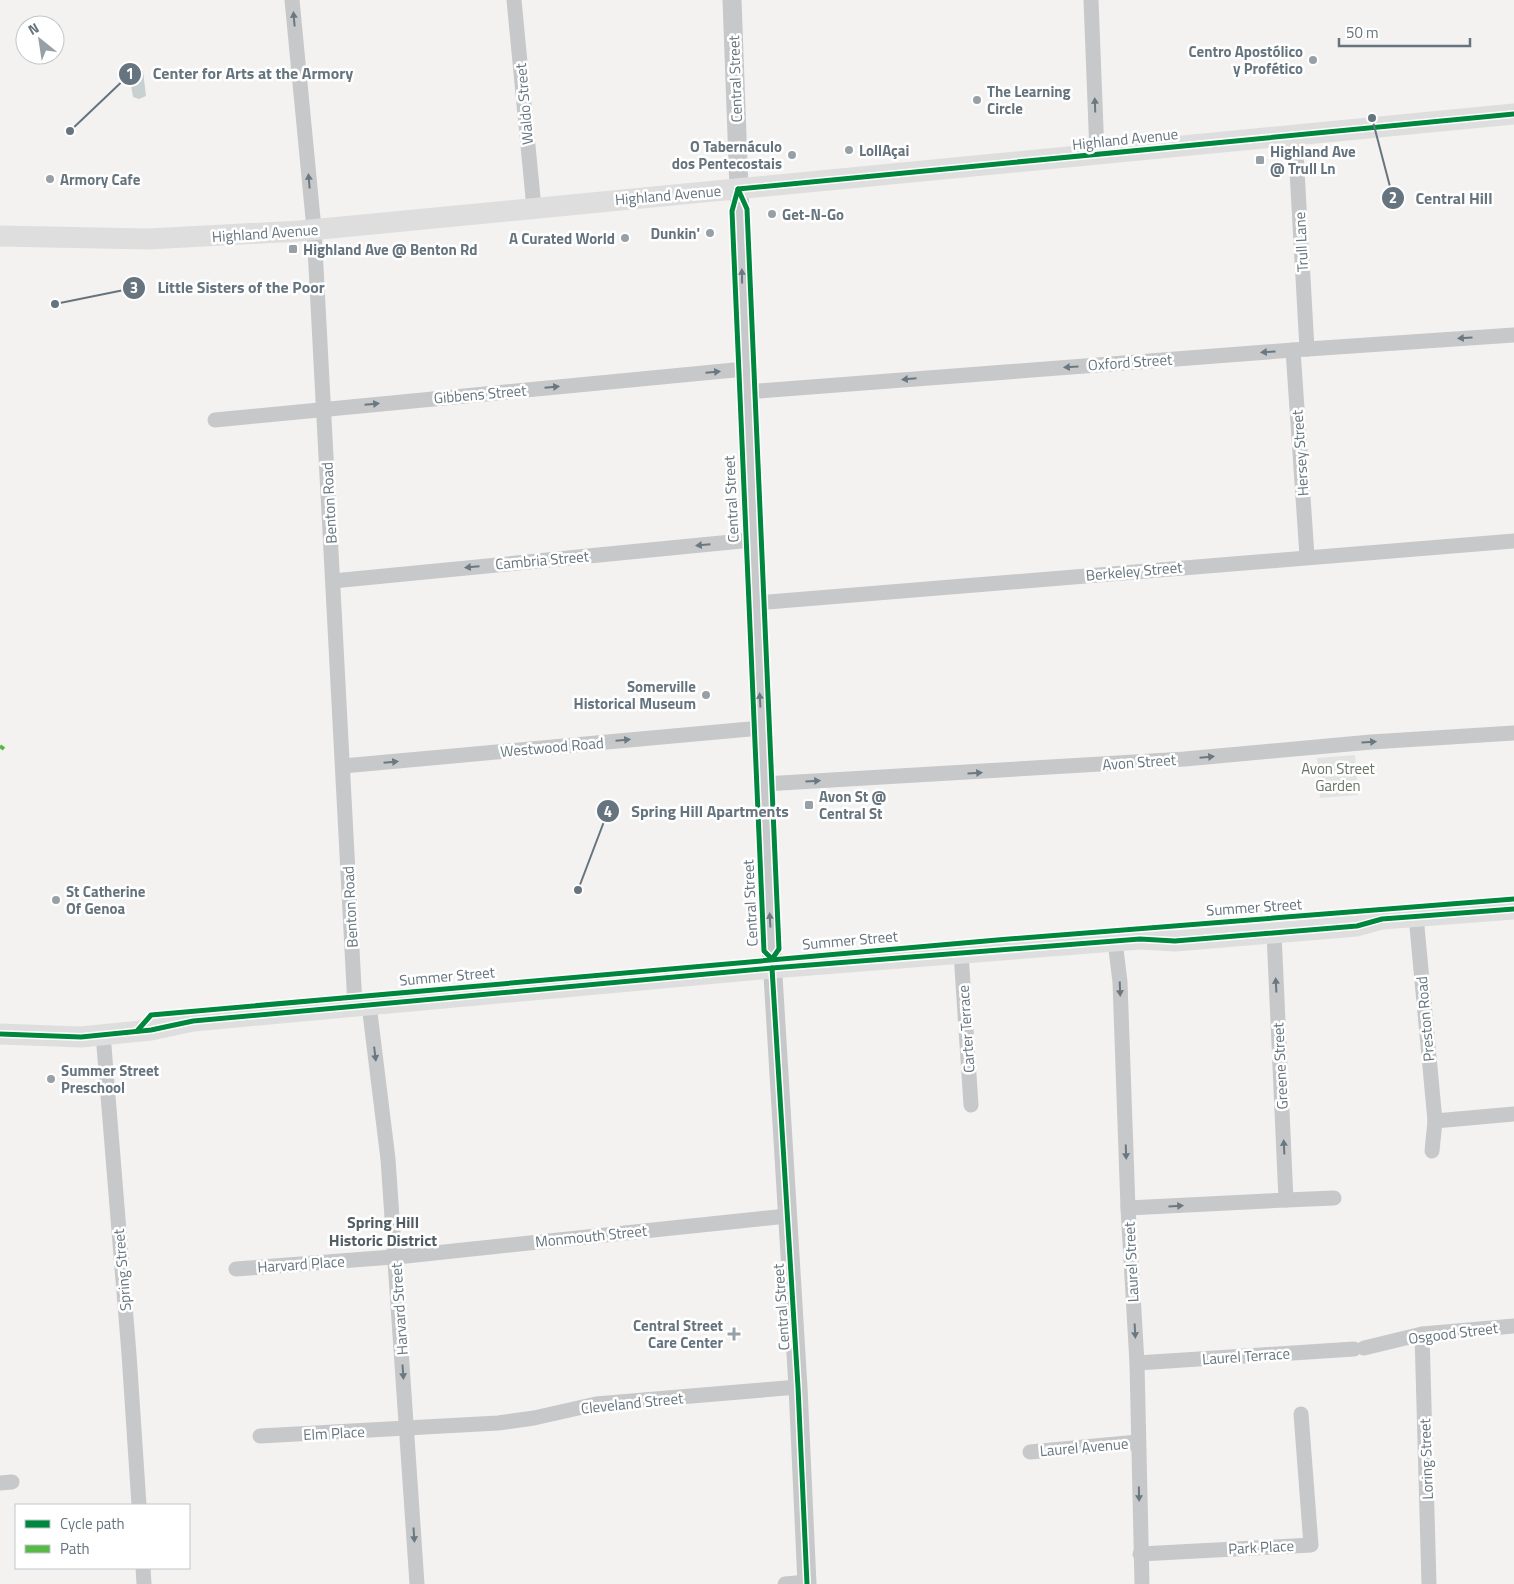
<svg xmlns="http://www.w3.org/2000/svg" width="1514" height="1584" viewBox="0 0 1514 1584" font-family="'Titillium Web',sans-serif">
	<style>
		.green { fill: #e2e5df }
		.water { fill: #c8d0d2 }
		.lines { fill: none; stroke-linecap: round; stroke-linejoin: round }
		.minor { stroke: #c7c8c9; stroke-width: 15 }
		.tertiary { stroke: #c7c8c9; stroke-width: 19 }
		.secondary { stroke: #dddedd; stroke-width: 21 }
		.quiet { stroke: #58b947; stroke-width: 4; stroke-dasharray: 8 4; stroke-linecap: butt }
		.cycleway-casing { stroke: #fff; stroke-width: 8 }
		.cycleway { stroke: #00873e; stroke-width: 5 }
		.oneway { fill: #6a7882 }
		.poi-dot { fill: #97a0a6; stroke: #fff; stroke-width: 2 }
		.labels { text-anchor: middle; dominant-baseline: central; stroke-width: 5; stroke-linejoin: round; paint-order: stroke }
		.poi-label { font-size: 15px; font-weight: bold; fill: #65747e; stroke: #fff; text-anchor: start }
		.street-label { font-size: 15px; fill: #65747e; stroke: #fff }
		.park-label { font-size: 15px; fill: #687663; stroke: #fff }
		.neighbourhood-label { font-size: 16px; font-weight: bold; fill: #525d64; stroke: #fff }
		.leader { fill: none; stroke: #65747e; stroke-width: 2 }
		.callout-dot { fill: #65747e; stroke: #fff; stroke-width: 2 }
		.mark-label { font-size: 15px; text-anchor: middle; font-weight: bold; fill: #fff }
		.callout-label { font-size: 16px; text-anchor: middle; font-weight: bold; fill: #65747e; stroke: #fff; stroke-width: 5; stroke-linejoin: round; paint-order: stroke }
	</style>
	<rect width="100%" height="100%" fill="#f3f2f1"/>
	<!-- green -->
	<path class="green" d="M1355,755l3,40 -38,3 -3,-40z"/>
	<!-- water -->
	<path class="water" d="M137,70l6,1 3,25 -7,3 -6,-2 -4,-24z"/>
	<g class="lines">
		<!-- minor -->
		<g class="minor">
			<path d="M292,0l22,229 41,777"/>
			<path d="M514,0l20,208"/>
			<path d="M1091,0l6,154"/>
			<path d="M1295,135l12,214"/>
			<path d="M1293,350l14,206"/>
			<path d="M746,392l547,-42 221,-15"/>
			<path d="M215,420l530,-51"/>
			<path d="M333,581l419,-41"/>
			<path d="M755,603l759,-62"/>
			<path d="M343,766l418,-38"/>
			<path d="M764,784l421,-25 186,-17 143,-9"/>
			<path d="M1416,916l19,205 79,-7"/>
			<path d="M1115,941l5,41 8,226 9,155 5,221"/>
			<path d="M961,953l10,152"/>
			<path d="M369,1005l19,154 29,425"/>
			<path d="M103,1034l26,320 10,151"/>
			<path d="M1432,1151l3,-30"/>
			<path d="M1286,1200l48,-2"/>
			<path d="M1128,1208l158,-8 -12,-267"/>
			<path d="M236,1269l170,-13 381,-40"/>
			<path d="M1422,1334l7,250"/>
			<path d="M1364,1348l58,-14 92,-8"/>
			<path d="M1137,1363l217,-14"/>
			<path d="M260,1436l238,-13 36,-5 62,-14 202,-17"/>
			<path d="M1030,1452l108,-10"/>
			<path d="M0,1483l12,-1"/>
			<path d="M1140,1554l171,-9 -10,-131"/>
			<path d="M143,1568l1,16"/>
			<path d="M785,1584l22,-2"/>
		</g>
		<!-- tertiary -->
		<path class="tertiary" d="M732,0l20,540 20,419 26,428 9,197"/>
		<!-- secondary -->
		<g class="secondary">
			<path d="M0,236l148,3 152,-8 1214,-117"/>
			<path d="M0,1034l81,3 70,-7 42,-9 579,-53 368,-29 35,2 182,-15 25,-7 132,-10"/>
		</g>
		<!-- quiet -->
		<path class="quiet" d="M0,746l4,3"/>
		<defs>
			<g id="cycleway">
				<path d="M738,189l9,20 32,740 -7,10 -8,-8 -32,-740z"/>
				<path d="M738,189l776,-75"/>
				<path d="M772,968l26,419 9,197"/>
				<path d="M137,1031l14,-16 846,-75 517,-41"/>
				<path d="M0,1034l81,3 70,-7 42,-9 579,-53 368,-29 35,2 182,-15 25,-7 132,-10"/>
			</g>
		</defs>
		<!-- cycleway casing -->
		<use href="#cycleway" class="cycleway-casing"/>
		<!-- cycleway -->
		<use href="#cycleway" class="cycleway"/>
	</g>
	<!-- one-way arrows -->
	<defs><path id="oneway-solid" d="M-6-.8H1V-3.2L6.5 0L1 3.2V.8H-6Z" transform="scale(1.25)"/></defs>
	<g class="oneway">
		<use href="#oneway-solid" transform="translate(294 19) rotate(-95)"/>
		<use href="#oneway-solid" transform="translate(1095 105) rotate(-92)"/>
		<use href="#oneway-solid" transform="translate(309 181) rotate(-95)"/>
		<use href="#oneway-solid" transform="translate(742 276) rotate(-91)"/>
		<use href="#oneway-solid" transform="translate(1465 338) rotate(176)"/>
		<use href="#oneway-solid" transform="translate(1268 352) rotate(176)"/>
		<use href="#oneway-solid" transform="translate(1071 367) rotate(176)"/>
		<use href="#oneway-solid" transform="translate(713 372) rotate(-5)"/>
		<use href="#oneway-solid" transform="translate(909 379) rotate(175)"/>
		<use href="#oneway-solid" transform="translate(552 387) rotate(-5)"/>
		<use href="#oneway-solid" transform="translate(372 404) rotate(-5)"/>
		<use href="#oneway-solid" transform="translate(703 545) rotate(175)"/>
		<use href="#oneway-solid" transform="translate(472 567) rotate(175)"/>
		<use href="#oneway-solid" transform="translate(760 700) rotate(-93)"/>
		<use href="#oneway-solid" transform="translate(623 740) rotate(-5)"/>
		<use href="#oneway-solid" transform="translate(1369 742) rotate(-4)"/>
		<use href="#oneway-solid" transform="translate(1207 757) rotate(-5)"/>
		<use href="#oneway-solid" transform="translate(391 762) rotate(-5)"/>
		<use href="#oneway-solid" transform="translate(975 773) rotate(-4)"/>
		<use href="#oneway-solid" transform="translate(813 781) rotate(-3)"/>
		<use href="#oneway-solid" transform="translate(770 920) rotate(-93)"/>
		<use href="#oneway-solid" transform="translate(1276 985) rotate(-93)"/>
		<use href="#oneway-solid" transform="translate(1120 989) rotate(88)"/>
		<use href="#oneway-solid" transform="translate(375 1054) rotate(83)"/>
		<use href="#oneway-solid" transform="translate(1284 1147) rotate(-93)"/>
		<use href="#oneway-solid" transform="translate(1126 1152) rotate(88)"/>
		<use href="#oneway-solid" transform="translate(1176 1206) rotate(-3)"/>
		<use href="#oneway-solid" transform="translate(1135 1331) rotate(87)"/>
		<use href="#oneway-solid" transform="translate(403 1372) rotate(86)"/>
		<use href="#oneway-solid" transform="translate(1139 1494) rotate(89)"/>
		<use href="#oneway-solid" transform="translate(414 1535) rotate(86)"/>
	</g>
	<!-- markers -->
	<g class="poi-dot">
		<circle cx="1313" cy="60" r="5"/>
		<circle cx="977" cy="100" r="5"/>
		<circle cx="849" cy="150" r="5"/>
		<circle cx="792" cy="155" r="5"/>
		<rect x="1255" y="155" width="10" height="10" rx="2.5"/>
		<circle cx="50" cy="179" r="5"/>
		<circle cx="772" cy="214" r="5"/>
		<circle cx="710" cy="233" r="5"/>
		<circle cx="625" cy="238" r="5"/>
		<rect x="288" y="244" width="10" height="10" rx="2.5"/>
		<circle cx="706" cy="695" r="5"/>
		<rect x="804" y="800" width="10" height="10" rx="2.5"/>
		<circle cx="56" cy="900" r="5"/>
		<circle cx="51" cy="1079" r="5"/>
		<path d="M731.5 1326.5h5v5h5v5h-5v5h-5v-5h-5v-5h5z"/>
	</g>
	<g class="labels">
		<!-- poi labels -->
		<g class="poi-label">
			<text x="1303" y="51" text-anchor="end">Centro Apostólico<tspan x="1303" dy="17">y Profético</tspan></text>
			<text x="987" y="91">The Learning<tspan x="987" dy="17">Circle</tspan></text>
			<text x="782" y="146" text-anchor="end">O Tabernáculo<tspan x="782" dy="17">dos Pentecostais</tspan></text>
			<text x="859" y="150">LollAçai</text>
			<text x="1270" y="151">Highland Ave<tspan x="1270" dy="17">@ Trull Ln</tspan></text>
			<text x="60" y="179">Armory Cafe</text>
			<text x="782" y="214">Get-N-Go</text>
			<text x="700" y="233" text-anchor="end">Dunkin'</text>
			<text x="615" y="238" text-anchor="end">A Curated World</text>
			<text x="303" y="249">Highland Ave @ Benton Rd</text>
			<text x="696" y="686" text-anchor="end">Somerville<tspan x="696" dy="17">Historical Museum</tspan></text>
			<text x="819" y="796">Avon St @<tspan x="819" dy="17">Central St</tspan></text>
			<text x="66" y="891">St Catherine<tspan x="66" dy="17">Of Genoa</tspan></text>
			<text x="61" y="1070">Summer Street<tspan x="61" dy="17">Preschool</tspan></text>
			<text x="723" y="1325" text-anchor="end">Central Street<tspan x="723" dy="17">Care Center</tspan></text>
		</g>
		<!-- street labels -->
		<g class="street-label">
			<text transform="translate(735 79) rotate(-92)">Central Street</text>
			<text transform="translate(524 104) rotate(-95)">Waldo Street</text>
			<text transform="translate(1125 139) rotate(-6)">Highland Avenue</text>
			<text transform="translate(668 195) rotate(-5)">Highland Avenue</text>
			<text transform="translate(265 233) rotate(-4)">Highland Avenue</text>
			<text transform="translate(1301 242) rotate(-93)">Trull Lane</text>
			<text transform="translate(1130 362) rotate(-4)">Oxford Street</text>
			<text transform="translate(480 394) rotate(-5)">Gibbens Street</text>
			<text transform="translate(1300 453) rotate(-94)">Hersey Street</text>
			<text transform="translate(731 499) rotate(-93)">Central Street</text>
			<text transform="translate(329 503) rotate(-93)">Benton Road</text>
			<text transform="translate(542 560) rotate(-5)">Cambria Street</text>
			<text transform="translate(1134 571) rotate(-5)">Berkeley Street</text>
			<text transform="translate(552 747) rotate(-5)">Westwood Road</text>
			<text transform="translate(1139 762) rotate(-4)">Avon Street</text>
			<text transform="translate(750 903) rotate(-93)">Central Street</text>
			<text transform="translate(350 907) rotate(-93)">Benton Road</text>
			<text transform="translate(1254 907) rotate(-4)">Summer Street</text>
			<text transform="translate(850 940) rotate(-5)">Summer Street</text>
			<text transform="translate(447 976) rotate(-5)">Summer Street</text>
			<text transform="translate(1425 1019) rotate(-95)">Preston Road</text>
			<text transform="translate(966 1029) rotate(-94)">Carter Terrace</text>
			<text transform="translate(1280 1066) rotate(-93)">Greene Street</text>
			<text transform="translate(591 1236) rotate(-6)">Monmouth Street</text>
			<text transform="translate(1131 1262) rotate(-93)">Laurel Street</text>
			<text transform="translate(301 1264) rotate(-4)">Harvard Place</text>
			<text transform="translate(122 1270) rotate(-95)">Spring Street</text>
			<text transform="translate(781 1307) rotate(-94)">Central Street</text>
			<text transform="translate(399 1309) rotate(-94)">Harvard Street</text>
			<text transform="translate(1453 1333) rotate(-7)">Osgood Street</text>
			<text transform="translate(1246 1356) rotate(-4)">Laurel Terrace</text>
			<text transform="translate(632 1403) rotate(-6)">Cleveland Street</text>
			<text transform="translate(334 1433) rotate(-3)">Elm Place</text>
			<text transform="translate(1084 1447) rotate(-5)">Laurel Avenue</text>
			<text transform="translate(1426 1459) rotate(-92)">Loring Street</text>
			<text transform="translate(1261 1547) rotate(-3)">Park Place</text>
		</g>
		<!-- park labels -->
		<g class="park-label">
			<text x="1338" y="768">Avon Street<tspan x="1338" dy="17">Garden</tspan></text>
		</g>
		<!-- neighbourhood labels -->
		<g class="neighbourhood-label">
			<text x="383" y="1222">Spring Hill<tspan x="383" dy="18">Historic District</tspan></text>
		</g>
	</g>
	<!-- callouts -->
	<path class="leader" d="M70 131L130 74M1372 118L1393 198M55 304L134 288M578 890L608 811"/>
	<g class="callout-dot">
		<circle cx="70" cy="131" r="5"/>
		<circle cx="1372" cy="118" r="5"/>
		<circle cx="55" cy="304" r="5"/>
		<circle cx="578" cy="890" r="5"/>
		<circle cx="130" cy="74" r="12"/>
		<circle cx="1393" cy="198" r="12"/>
		<circle cx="134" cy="288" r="12"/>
		<circle cx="608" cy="811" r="12"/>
	</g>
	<g class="mark-label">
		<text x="130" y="79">1</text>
		<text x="1393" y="203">2</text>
		<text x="134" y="293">3</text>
		<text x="608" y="817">4</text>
	</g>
	<g class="callout-label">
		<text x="253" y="79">Center for Arts at the Armory</text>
		<text x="1454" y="204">Central Hill</text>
		<text x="241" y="293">Little Sisters of the Poor</text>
		<text x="710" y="817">Spring Hill Apartments</text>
	</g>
	<!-- legend -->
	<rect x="15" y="1504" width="175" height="65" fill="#ffffff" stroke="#c1c7cb"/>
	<rect x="25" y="1520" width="25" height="8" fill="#00873e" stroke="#c1c7cb"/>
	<text x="60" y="1529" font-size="15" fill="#65747e">Cycle path</text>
	<rect x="25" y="1545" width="25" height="8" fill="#58b947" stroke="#c1c7cb"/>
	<text x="60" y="1554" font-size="15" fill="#65747e">Path</text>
	<!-- north arrow -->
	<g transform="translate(40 40) rotate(330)"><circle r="24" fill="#ffffff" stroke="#c1c7cb"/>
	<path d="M0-4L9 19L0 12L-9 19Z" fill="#97a0a6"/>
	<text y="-8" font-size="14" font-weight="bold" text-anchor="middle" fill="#65747e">N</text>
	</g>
	<!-- scale -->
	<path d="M1339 38v8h131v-8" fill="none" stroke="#65747e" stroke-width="2.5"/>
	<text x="1346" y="38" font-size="15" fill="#65747e" stroke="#ffffff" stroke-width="4" paint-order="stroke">50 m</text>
</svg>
